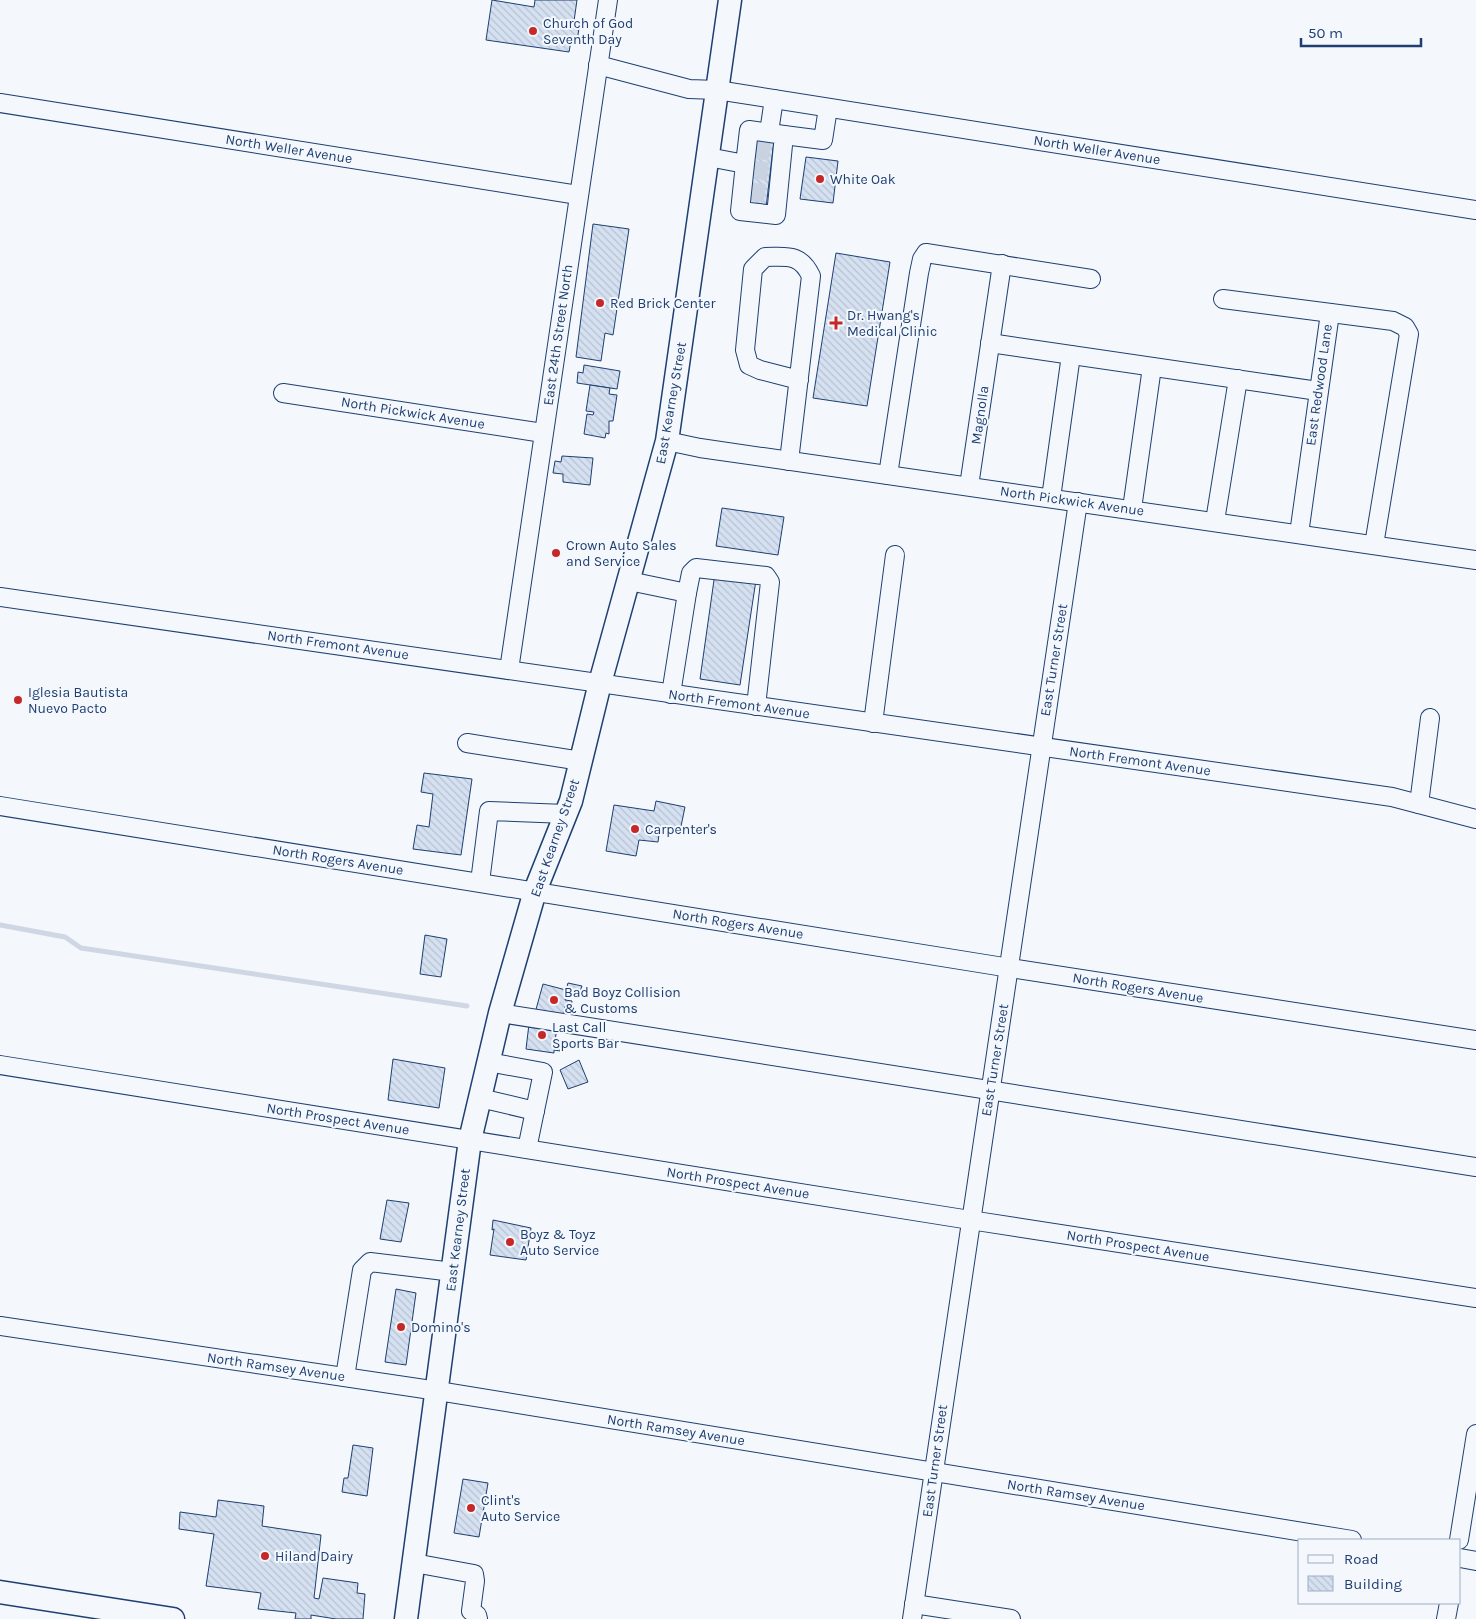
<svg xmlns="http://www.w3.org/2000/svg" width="1476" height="1619" viewBox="0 0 1476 1619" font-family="Karla,sans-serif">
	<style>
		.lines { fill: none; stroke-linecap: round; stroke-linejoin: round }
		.stream { stroke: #cfd7e4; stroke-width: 5 }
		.building { fill: url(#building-back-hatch); stroke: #1d3f73 }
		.minor-tunnel { stroke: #c9d2e0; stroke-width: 18; stroke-dasharray: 18 9; stroke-linecap: butt }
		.minor-casing { stroke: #1d3f73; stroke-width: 20 }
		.major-casing { stroke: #1d3f73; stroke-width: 25 }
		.minor { stroke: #f4f7fb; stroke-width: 18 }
		.major { stroke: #f4f7fb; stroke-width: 22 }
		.poi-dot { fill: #c62828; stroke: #f4f7fb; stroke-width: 2 }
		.labels { text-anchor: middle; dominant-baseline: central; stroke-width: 4; stroke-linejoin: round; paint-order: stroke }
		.poi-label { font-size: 14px; fill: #1d3f73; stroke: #f4f7fb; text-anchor: start }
		.street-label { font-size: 14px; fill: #1d3f73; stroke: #f4f7fb }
	</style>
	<defs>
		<pattern id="building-back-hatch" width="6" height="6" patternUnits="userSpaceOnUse" patternTransform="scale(1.25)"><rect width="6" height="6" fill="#d5e0f0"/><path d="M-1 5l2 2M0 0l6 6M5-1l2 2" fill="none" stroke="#b6c1d1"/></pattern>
	</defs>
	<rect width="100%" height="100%" fill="#f4f7fb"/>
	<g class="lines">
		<!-- stream -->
		<path class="stream" d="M0,925l65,12 16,11 386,58"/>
	</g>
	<!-- building -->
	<g class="building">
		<path d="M492,0l42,7 1,-7h42l-3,21 6,1 -3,19h-6l-2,11 -83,-12z"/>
		<path d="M754,137l20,3 -8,68 -21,-3z"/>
		<path d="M806,157l32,4 -5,42 -33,-4z"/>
		<path d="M593,224l36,5 -16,106 -8,-2 -4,28 -25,-4z"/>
		<path d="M836,253l54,9 -23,144 -54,-8z"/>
		<path d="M584,365l36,6 -3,18 -40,-6 1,-11 5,1z"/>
		<path d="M590,385l20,3 -1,6 8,1 -4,26h-4v13l-3,-1 -1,5 -21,-4 3,-20 6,1 1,-3 -8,-1z"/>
		<path d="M562,456l31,2 -3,27 -27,-3v-8l-10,-1 2,-12 6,1z"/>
		<path d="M722,508l62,9 -6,38 -62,-9z"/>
		<path d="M715,573l41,7 -16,105 -40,-6z"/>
		<path d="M424,773l48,6 -11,76 -48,-6 4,-24 12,2 4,-33 -12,-2z"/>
		<path d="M656,801l29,6 -5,24 -20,-4 -2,15 -19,-2 -3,16 -30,-5 8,-46 40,6z"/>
		<path d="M425,935l22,4 -6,38 -21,-3z"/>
		<path d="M568,983l14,3 -3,8 -12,-3 -2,9 7,1 -1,6 -6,-1 -2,11 -28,-4 8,-29 23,6z"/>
		<path d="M529,1024l28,5 -2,11 6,1 -1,10 -6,-1v3l-28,-4z"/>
		<path d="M393,1059l52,9 -6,40 -51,-8z"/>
		<path d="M579,1060l9,22 -20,7 -8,-19z"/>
		<path d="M387,1200l22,3 -8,39 -21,-3z"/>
		<path d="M493,1220l38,8 -5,32 -36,-5 4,-26 -2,1z"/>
		<path d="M396,1289l20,4 -10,72 -21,-3z"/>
		<path d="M353,1445l20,3 -6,48 -25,-4 2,-14h4z"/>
		<path d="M463,1479l25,4 -9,54 -25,-4z"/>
		<path d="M218,1500l46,6 -2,20 59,9 -7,63 5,1 4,-21 35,5 -1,10 8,1 -2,25h-27l-25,-4v4h-16l1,-6 -38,-4 3,-16 -55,-7 8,-52 -35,-5 1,-17 36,5z"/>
	</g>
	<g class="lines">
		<!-- minor-tunnel -->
		<g class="minor-tunnel">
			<path d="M752,149l21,3"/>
			<path d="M750,169l21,3"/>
			<path d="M747,191l21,3"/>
		</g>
		<defs>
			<g id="minor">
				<path d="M598,65l91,24 28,1 759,120"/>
				<path d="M0,103l578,92"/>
				<path d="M769,132l5,-33"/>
				<path d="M784,135l39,5 5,-32"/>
				<path d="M708,157l37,7 -5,47 36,4 8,-80 -35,-5 -4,34"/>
				<path d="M1223,299l170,22 12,6 4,7 -35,211"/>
				<path d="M990,343l328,48"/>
				<path d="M283,393l260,40"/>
				<path d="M667,441l33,7 776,112"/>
				<path d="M789,461l22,-185c-11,-23 -24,-19 -46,-19l-12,12 -8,81 4,15 11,5 39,10"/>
				<path d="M888,475l31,-202 3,-14 4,-6 165,26"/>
				<path d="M969,486l33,-222"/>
				<path d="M1051,498l20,-143"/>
				<path d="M1132,509l20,-142"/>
				<path d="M1215,521l23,-142"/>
				<path d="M1299,534l31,-221"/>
				<path d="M629,581l58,12 4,-20 5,-5 70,8 4,6 -14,124"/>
				<path d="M0,597l1392,200 84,22"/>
				<path d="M509,670l99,-670"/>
				<path d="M671,694l16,-101"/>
				<path d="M873,723l22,-168"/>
				<path d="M467,743l114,18"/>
				<path d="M1419,804l11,-86"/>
				<path d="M0,806l1010,162 466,72"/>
				<path d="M480,882l9,-71 77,3"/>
				<path d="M500,1013l976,154"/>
				<path d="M488,1062l55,10 -16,77"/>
				<path d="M0,1065l970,155 506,78"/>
				<path d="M480,1098l55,13"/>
				<path d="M0,1326l438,65 914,149"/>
				<path d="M345,1377l17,-107 8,-8 83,10"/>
				<path d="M1459,1540l17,-106"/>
				<path d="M1460,1558l16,3"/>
				<path d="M414,1563l60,11 1,7 -4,30 6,4 1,4"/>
				<path d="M914,1604l97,15"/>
				<path d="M912,1619l166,-1117"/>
				<path d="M1446,1619l3,-16"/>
			</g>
			<g id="major">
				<path d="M0,1592l173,27"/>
				<path d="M406,1619l64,-479 30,-127 35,-122 36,-90 29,-118 67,-242 63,-441"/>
			</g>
		</defs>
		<!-- minor casing -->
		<use href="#minor" class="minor-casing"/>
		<!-- major casing -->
		<use href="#major" class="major-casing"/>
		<!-- minor -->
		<use href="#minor" class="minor"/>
		<!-- major -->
		<use href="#major" class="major"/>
	</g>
	<!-- markers -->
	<g class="poi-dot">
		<circle cx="533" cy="31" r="5"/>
		<circle cx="820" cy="179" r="5"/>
		<circle cx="600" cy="303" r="5"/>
		<path d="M833.5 315.5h5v5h5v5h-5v5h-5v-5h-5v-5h5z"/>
		<circle cx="556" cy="553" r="5"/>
		<circle cx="18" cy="700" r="5"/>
		<circle cx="635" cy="829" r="5"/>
		<circle cx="554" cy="1000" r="5"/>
		<circle cx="542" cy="1035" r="5"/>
		<circle cx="510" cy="1242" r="5"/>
		<circle cx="401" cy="1327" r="5"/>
		<circle cx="471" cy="1508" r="5"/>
		<circle cx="265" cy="1556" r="5"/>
	</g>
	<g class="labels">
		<!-- poi labels -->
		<g class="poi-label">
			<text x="543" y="23">Church of God<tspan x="543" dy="16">Seventh Day</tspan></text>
			<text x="830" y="179">White Oak</text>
			<text x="610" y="303">Red Brick Center</text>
			<text x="847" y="315">Dr. Hwang's<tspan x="847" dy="16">Medical Clinic</tspan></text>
			<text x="566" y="545">Crown Auto Sales<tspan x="566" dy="16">and Service</tspan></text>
			<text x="28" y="692">Iglesia Bautista<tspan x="28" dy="16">Nuevo Pacto</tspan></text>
			<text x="645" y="829">Carpenter's</text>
			<text x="564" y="992">Bad Boyz Collision<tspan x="564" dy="16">&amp; Customs</tspan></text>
			<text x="552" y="1027">Last Call<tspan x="552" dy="16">Sports Bar</tspan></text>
			<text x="520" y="1234">Boyz &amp; Toyz<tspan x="520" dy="16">Auto Service</tspan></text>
			<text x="411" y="1327">Domino's</text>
			<text x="481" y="1500">Clint's<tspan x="481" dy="16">Auto Service</tspan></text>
			<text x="275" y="1556">Hiland Dairy</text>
		</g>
		<!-- street labels -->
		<g class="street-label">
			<text transform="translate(289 149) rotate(9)">North Weller Avenue</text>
			<text transform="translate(1097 150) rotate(9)">North Weller Avenue</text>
			<text transform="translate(558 335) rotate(-82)">East 24th Street North</text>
			<text transform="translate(1319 385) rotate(-82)">East Redwood Lane</text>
			<text transform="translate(671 403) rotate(-80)">East Kearney Street</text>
			<text transform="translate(413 413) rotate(9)">North Pickwick Avenue</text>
			<text transform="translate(980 415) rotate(-82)">Magnolla</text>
			<text transform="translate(1072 501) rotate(8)">North Pickwick Avenue</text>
			<text transform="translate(338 645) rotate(8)">North Fremont Avenue</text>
			<text transform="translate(1054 660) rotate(-81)">East Turner Street</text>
			<text transform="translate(739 704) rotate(8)">North Fremont Avenue</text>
			<text transform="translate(1140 761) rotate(8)">North Fremont Avenue</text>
			<text transform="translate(555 838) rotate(-71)">East Kearney Street</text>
			<text transform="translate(338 860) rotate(9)">North Rogers Avenue</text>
			<text transform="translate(738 924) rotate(9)">North Rogers Avenue</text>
			<text transform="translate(1138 988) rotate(9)">North Rogers Avenue</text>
			<text transform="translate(995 1060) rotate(-81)">East Turner Street</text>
			<text transform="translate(338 1119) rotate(9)">North Prospect Avenue</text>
			<text transform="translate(738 1183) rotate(9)">North Prospect Avenue</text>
			<text transform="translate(458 1230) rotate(-83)">East Kearney Street</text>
			<text transform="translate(1138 1246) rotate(9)">North Prospect Avenue</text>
			<text transform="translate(276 1367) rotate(8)">North Ramsey Avenue</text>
			<text transform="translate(676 1430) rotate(9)">North Ramsey Avenue</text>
			<text transform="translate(935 1461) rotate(-82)">East Turner Street</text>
			<text transform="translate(1076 1495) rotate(9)">North Ramsey Avenue</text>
		</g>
	</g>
	<!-- legend -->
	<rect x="1298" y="1539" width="162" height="65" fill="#f4f7fb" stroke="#9eadc5"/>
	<rect x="1308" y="1555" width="25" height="8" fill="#f4f7fb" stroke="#9eadc5"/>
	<text x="1344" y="1564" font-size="15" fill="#1d3f73">Road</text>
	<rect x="1308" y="1576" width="25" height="15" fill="url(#building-back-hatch)" stroke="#9eadc5"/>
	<text x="1344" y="1589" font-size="15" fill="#1d3f73">Building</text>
	<!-- scale -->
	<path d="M1301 38v8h120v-8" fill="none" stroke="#1d3f73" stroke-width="2.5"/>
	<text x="1308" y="38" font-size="15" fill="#1d3f73" stroke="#f4f7fb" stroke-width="4" paint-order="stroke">50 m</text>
</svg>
